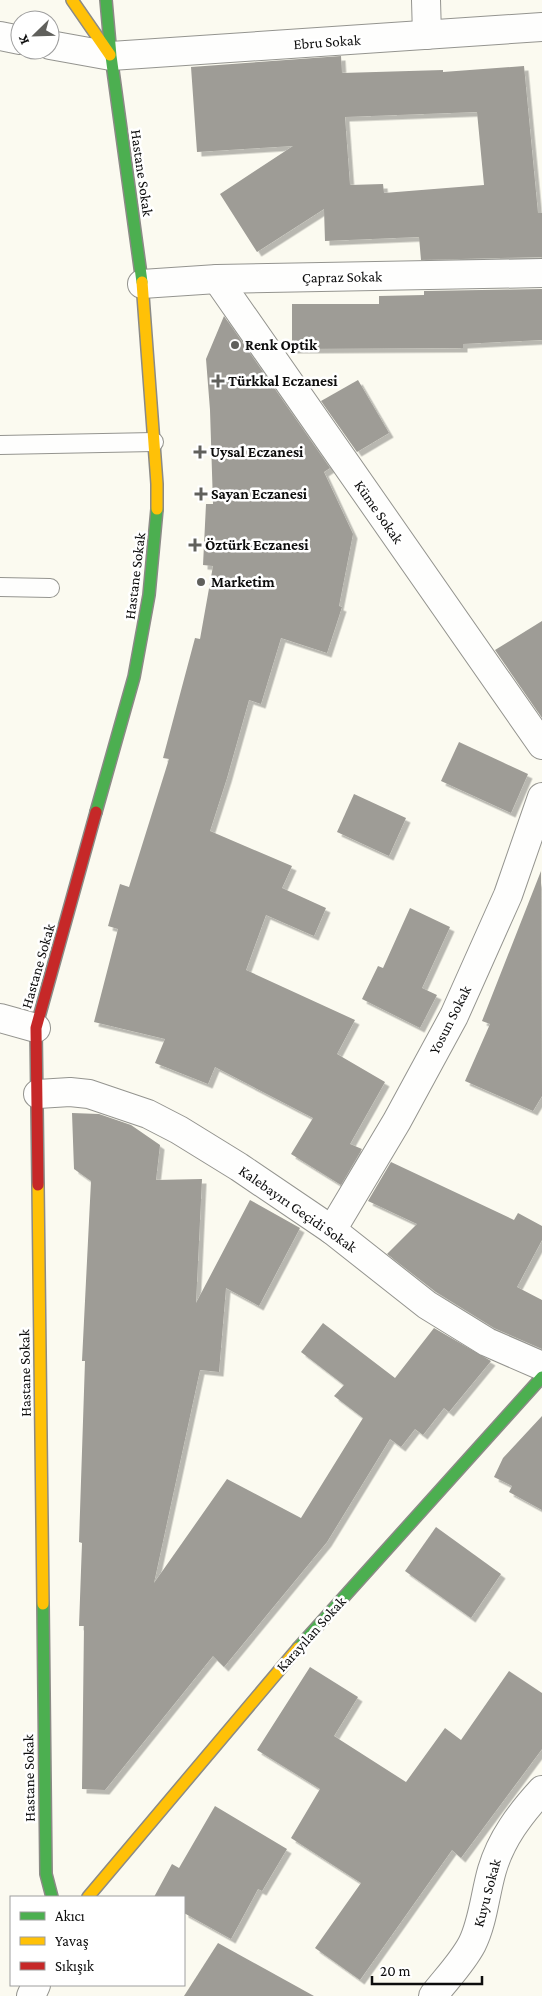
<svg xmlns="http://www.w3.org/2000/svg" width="542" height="1996" viewBox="0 0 542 1996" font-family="'Crimson Pro',serif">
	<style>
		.building { fill: #9e9c96; fill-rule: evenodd; filter: url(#shadow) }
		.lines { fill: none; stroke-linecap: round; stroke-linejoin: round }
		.lane-casing { stroke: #94948f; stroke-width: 20 }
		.street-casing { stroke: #94948f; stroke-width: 30 }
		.fast-casing { stroke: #8b8a86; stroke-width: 14 }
		.slow-casing { stroke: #8b8a86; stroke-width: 14 }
		.jam-casing { stroke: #8b8a86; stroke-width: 14 }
		.lane { stroke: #fefefd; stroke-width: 18 }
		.street { stroke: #fefefd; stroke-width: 28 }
		.fast { stroke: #4caf50; stroke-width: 11 }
		.slow { stroke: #ffc107; stroke-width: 11 }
		.jam { stroke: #c62828; stroke-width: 11 }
		.poi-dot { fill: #60605c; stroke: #fff; stroke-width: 2 }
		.labels { text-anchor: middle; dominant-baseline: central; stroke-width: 5; stroke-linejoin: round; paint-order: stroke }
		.street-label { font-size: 15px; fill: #0d0d0d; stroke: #fff }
		.poi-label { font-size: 15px; font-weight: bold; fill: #0d0d0d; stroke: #fff; text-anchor: start }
	</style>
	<defs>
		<filter id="shadow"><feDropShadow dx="4.5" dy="4.5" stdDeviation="0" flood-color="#0004"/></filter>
	</defs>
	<rect width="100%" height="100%" fill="#fbfaf0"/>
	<!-- building -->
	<g class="building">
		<path d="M341,56l1,17 101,-3v2l81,-6 14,147h4v44l-121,3 -2,-23 -94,4 -1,-32 -67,43 -37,-58 73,-48 -96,6 -6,-85zM477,112l7,73 -100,8 -1,-9 -33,1 -5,-68z"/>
		<path d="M542,289v51l-79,4v4l-171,1v-45h87v-8l45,-1v-4z"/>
		<path d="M224,316l106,152 -6,4 29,62 -14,72 3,1 -15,46 -46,-15 -20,66 -12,-4 -22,78 -17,53 82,35 -10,22 44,20 -12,28 -48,-21 -20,55 109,50 -18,34 48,28 -35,62 12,5 -21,36 -50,-31 22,-36 -98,-51 -7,17 -53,-21 10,-24 -71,-17 24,-93 -10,-3 12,-42 9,3 40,-128 -6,-1 32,-120 5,1 13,-73 -10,-1 3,-61h7l-3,-94 -4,-51z"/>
		<path d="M358,380l31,53 -32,19 -36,-51z"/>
		<path d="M542,621v97l-47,-68z"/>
		<path d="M459,742l69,32 -17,39 -70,-32z"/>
		<path d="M354,794l52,24 -17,38 -52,-24z"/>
		<path d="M541,871l1,225 -9,15 -68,-30 25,-57 -8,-3z"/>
		<path d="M410,908l40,19 -28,61 15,7 -17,33 -58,-29 16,-33 5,2z"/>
		<path d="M72,1113l27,1 32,11 29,20 -4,35 46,-1 -6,124 54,-103 50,28 -41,78 -33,-18 -7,84 -19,-2 -46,213 73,-104 74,39 62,-100 -29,-22 10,-11 -43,-33 22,-29 72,55 39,-50 57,33 -42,51 -5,-4 -21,27 -8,-6 -14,18 -11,-8 -63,103 -103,125 -11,-11 -108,134 -23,-1 2,-163h-5l3,-83 -3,-1 6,-181h-3l9,-180 -17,-12z"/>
		<path d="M391,1162l123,58 4,-7 24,13v14l-25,47 25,13v49l-48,-21 -58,-36 -49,-38 30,-30 -49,-23z"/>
		<path d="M542,1416v94l-33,-18 3,-6 -18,-9 9,-19z"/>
		<path d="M436,1527l65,47 -30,44 -66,-47z"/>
		<path d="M310,1667l48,30 -24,39 72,46 39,-54 16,12 48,-69 33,22v56l-81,109 -9,-8 -92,130 -45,-32 46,-65 -70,-45 29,-49 -63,-39z"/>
		<path d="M215,1806l72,43 -25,42 -4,-2 -27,50 -47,-26v-16h-30l18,-33 7,4z"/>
		<path d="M218,1943l96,53h-130z"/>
	</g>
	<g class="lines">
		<defs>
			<g id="lane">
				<path d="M0,445l154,-3"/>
				<path d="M0,587l50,1"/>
			</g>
			<g id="street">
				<path d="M426,0l1,35"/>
				<path d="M0,36l20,4"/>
				<path d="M50,45l61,11 431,-29"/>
				<path d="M217,279l325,466"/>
				<path d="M142,284l75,-5 325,-6"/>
				<path d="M0,1018l36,10"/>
				<path d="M38,1094l32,-2 19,2 59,20 31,16 60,37 93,63 95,75 60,37 55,24"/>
				<path d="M332,1230l65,-109 57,-105 54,-121 34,-98"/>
				<path d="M31,1996l5,-11"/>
				<path d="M433,1996c13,-17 29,-33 39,-52 11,-22 13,-50 20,-74 9,-31 28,-56 50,-80"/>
			</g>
			<g id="fast">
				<path d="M106,0l5,56 31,226"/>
				<path d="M96,812l38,-135 15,-82 8,-86"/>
				<path d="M43,1604l3,270 6,23"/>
				<path d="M298,1648l244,-271"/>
			</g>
			<g id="slow">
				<path d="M72,0l38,55"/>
				<path d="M142,282l15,202v25"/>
				<path d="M38,1185l5,419"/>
				<path d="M88,1897l210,-249"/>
			</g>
			<path id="jam" d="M38,1185l-2,-157 60,-216"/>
		</defs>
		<!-- lane casing -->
		<use href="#lane" class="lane-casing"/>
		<!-- street casing -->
		<use href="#street" class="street-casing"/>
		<!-- fast casing -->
		<use href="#fast" class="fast-casing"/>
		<!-- slow casing -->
		<use href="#slow" class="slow-casing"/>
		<!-- jam casing -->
		<use href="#jam" class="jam-casing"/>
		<!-- lane -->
		<use href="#lane" class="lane"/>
		<!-- street -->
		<use href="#street" class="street"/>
		<!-- fast -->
		<use href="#fast" class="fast"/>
		<!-- slow -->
		<use href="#slow" class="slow"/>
		<!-- jam -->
		<use href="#jam" class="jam"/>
	</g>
	<!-- markers -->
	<g class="poi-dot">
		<circle cx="235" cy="345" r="5"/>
		<path d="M215.5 373.5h5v5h5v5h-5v5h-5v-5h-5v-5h5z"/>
		<path d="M197.5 444.5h5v5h5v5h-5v5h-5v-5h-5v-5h5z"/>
		<path d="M198.5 486.5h5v5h5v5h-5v5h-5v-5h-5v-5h5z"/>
		<path d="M192.5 537.5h5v5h5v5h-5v5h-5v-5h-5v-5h5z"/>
		<circle cx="201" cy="582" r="5"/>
	</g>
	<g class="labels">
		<!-- street labels -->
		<g class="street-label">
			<text transform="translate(327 42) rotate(-4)">Ebru Sokak</text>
			<text transform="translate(142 173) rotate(82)">Hastane Sokak</text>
			<text transform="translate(342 277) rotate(-1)">Çapraz Sokak</text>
			<text transform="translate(379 512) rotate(55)">Küme Sokak</text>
			<text transform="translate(135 576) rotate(-83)">Hastane Sokak</text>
			<text transform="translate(38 966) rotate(-74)">Hastane Sokak</text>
			<text transform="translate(450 1020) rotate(-63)">Yosun Sokak</text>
			<text transform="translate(298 1209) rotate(35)">Kalebayırı Geçidi Sokak</text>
			<text transform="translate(25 1373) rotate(-91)">Hastane Sokak</text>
			<text transform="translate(311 1634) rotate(-48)">Karayılan Sokak</text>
			<text transform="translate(29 1778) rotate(-91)">Hastane Sokak</text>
			<text transform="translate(487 1893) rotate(-75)">Kuyu Sokak</text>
		</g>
		<!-- poi labels -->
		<g class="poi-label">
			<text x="245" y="345">Renk Optik</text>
			<text x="228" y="381">Türkkal Eczanesi</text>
			<text x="210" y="452">Uysal Eczanesi</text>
			<text x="211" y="494">Sayan Eczanesi</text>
			<text x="205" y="545">Öztürk Eczanesi</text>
			<text x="211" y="582">Marketim</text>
		</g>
	</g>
	<!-- legend -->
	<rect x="10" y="1896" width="175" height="90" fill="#ffffff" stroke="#9e9e9e"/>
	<rect x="20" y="1912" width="25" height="8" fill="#4caf50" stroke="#9e9e9e"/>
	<text x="55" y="1921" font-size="15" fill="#0d0d0d">Akıcı</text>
	<rect x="20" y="1937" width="25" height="8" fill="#ffc107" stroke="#9e9e9e"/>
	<text x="55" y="1946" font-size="15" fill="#0d0d0d">Yavaş</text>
	<rect x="20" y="1962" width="25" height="8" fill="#c62828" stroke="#9e9e9e"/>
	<text x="55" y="1971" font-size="15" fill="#0d0d0d">Sıkışık</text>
	<!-- north arrow -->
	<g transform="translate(35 35) rotate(247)"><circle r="24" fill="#ffffff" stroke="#9e9e9e"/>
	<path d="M0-4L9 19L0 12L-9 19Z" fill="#60605c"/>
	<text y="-8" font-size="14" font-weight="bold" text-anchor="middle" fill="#0d0d0d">K</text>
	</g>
	<!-- scale -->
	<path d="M372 1976v8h110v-8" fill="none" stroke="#0d0d0d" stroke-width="2.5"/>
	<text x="380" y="1976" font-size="15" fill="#0d0d0d" stroke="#ffffff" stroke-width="4" paint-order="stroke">20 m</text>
</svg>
